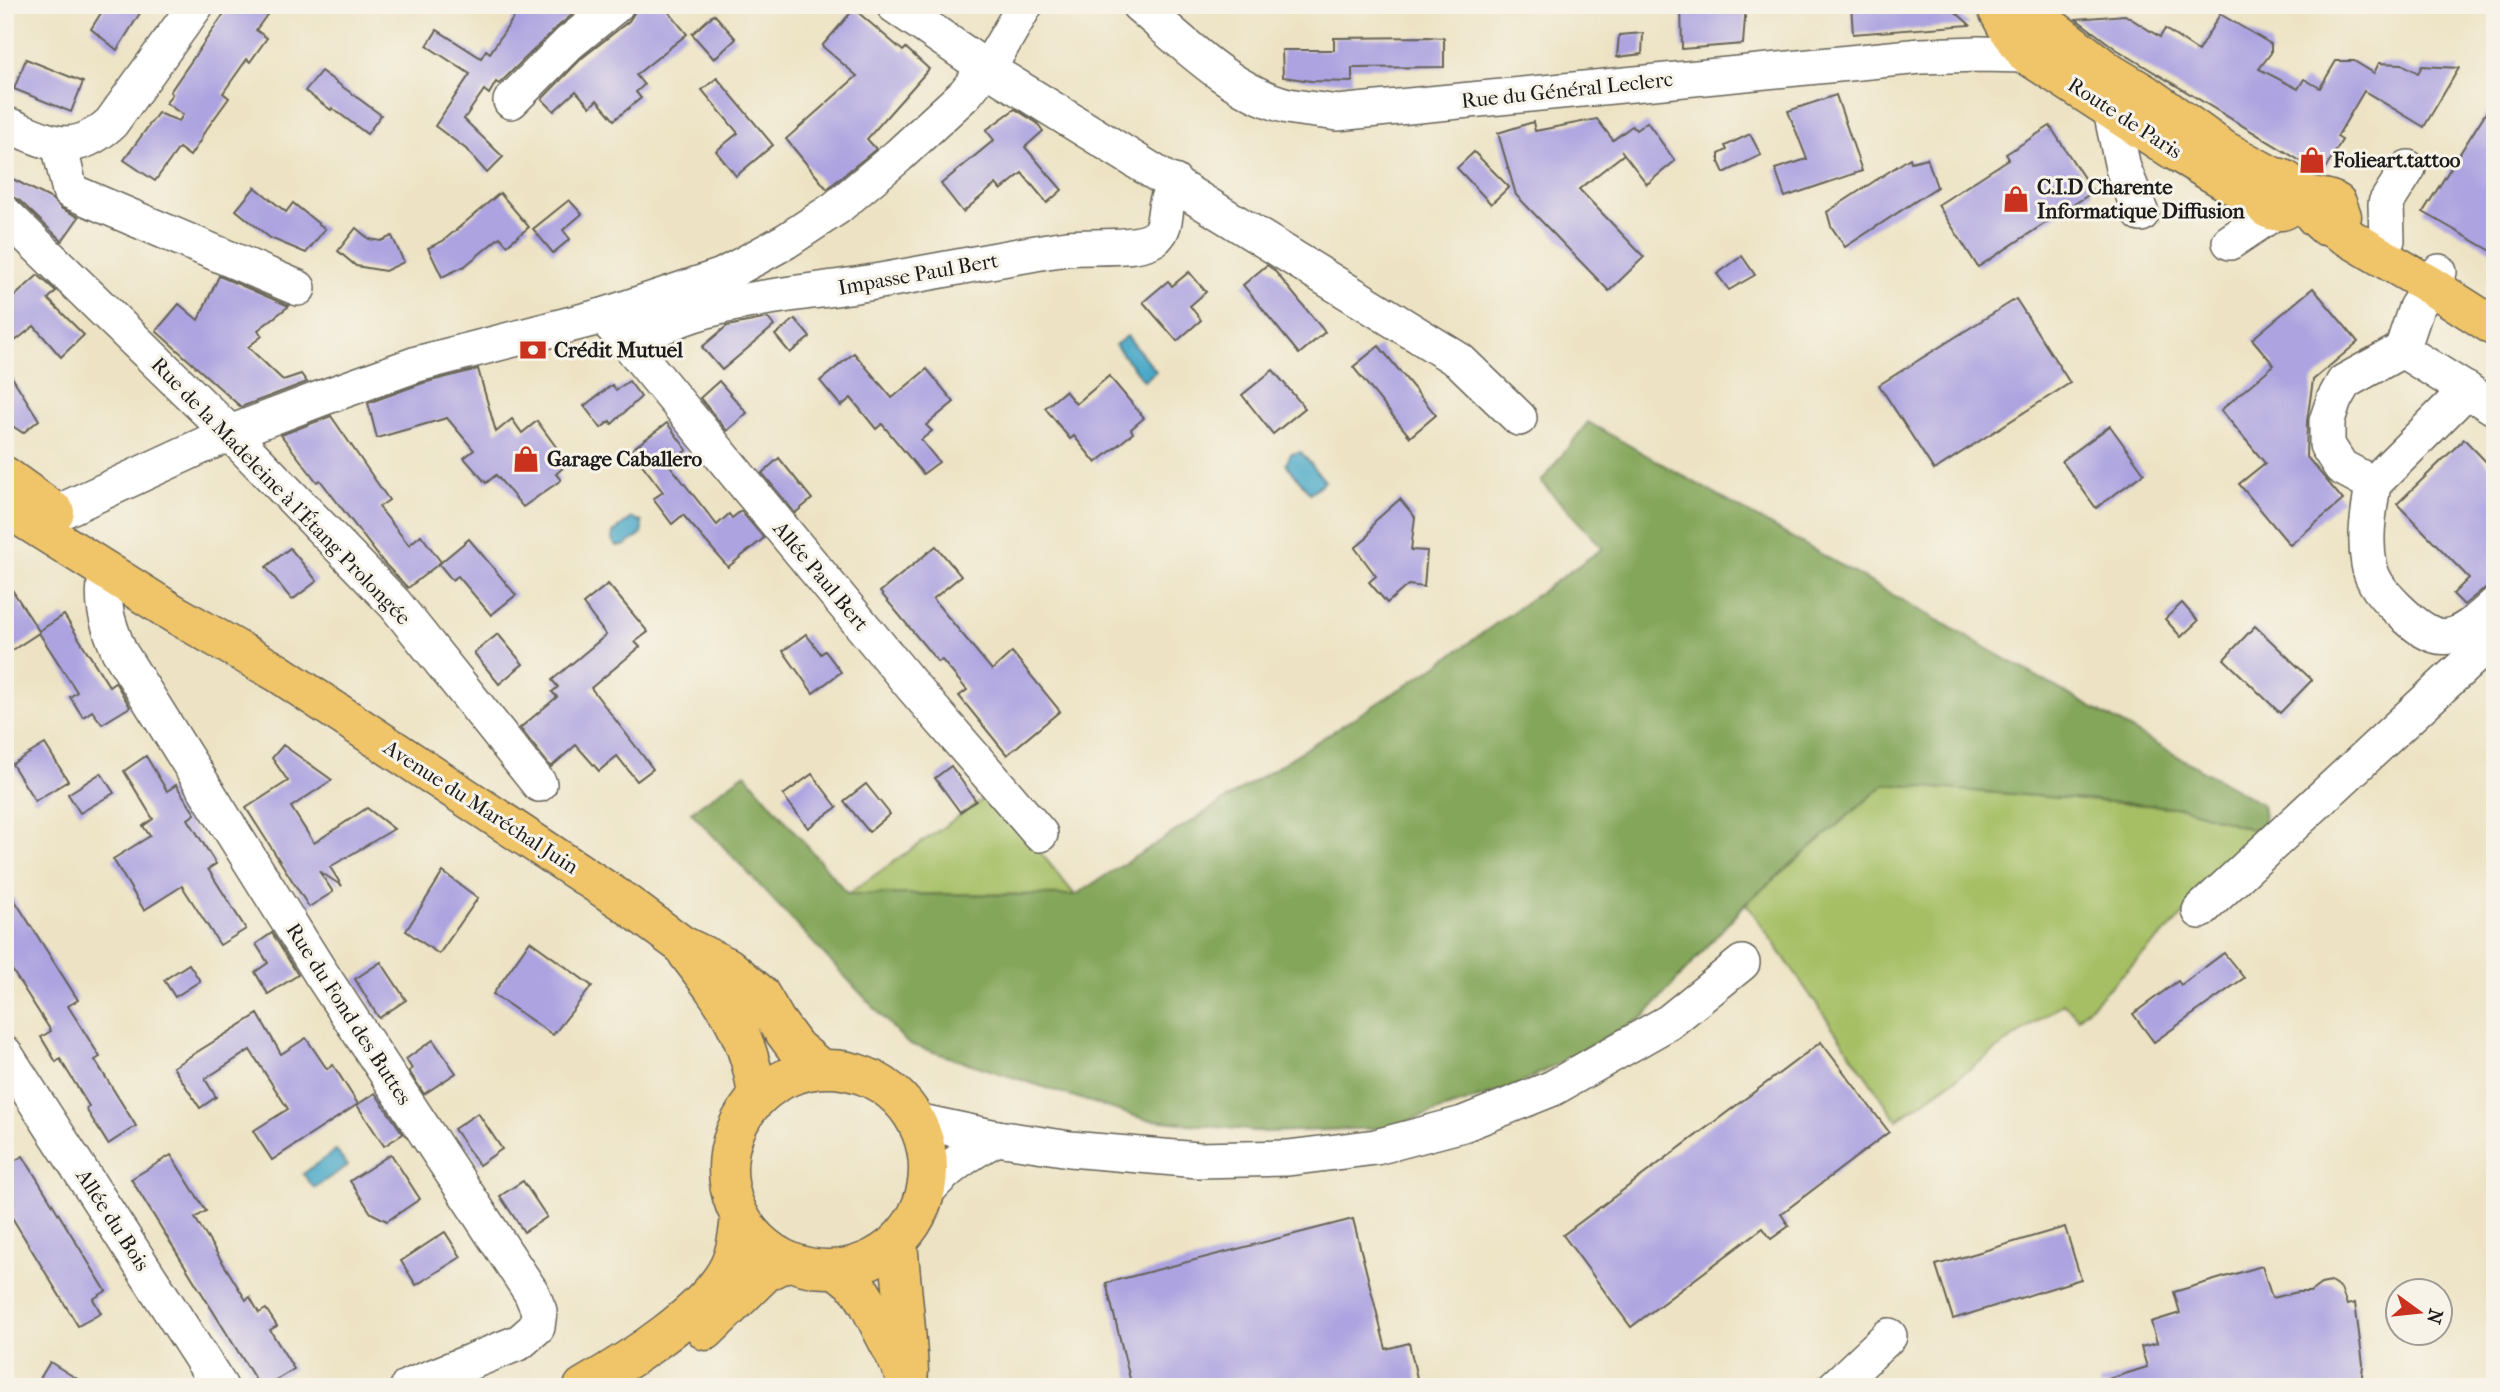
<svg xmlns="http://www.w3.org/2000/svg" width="2500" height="1392" viewBox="0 0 2500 1392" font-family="'IM FELL French Canon',serif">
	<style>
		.green { fill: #a6bf65; stroke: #616e40; stroke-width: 2 }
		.forest { fill: #84a65a; stroke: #50613b; stroke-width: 2 }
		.water { fill: #48a8c7; stroke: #326272; stroke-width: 2 }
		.building { fill: #aca3e0 }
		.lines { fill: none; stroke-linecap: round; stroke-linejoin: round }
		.minor-casing { stroke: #656257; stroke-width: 38 }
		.major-casing { stroke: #656257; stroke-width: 41 }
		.minor { stroke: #fff; stroke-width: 35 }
		.major { stroke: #f0c469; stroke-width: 38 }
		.labels { text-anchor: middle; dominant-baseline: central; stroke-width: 6; stroke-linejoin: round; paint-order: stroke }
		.street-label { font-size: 21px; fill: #1c1c1c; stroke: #f7f3e8 }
		.poi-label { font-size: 21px; font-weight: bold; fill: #1c1c1c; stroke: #f7f3e8; text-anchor: start }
	</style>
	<rect width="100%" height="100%" fill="#f7f3e8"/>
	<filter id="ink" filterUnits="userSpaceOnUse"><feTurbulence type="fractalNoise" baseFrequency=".0143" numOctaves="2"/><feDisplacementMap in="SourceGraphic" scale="14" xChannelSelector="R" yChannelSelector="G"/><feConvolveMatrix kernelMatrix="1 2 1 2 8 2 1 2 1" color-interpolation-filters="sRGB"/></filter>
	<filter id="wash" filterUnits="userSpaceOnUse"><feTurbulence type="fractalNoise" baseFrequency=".00686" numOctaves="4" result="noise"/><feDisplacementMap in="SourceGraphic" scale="28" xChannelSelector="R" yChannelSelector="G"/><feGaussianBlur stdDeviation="1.57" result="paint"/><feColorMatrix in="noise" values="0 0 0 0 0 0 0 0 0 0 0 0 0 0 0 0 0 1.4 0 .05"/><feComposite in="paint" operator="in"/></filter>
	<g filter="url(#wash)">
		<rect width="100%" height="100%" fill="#ede3c4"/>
		<!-- green -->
		<g class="green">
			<path d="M1885,784l300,24 81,26 -188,184 -15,-15 -166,117 -151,-217z"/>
			<path d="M992,793l83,102 -227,-1z"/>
		</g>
		<!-- forest -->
		<path class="forest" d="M1588,422l674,382 4,30 -81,-26 -300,-24 -139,119 -102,114 -128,69 -130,42 -121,4 -121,-13 -236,-75 -217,-232 54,-39 103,121 227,1 361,-229 167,-118 -62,-66z"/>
		<!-- water -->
		<g class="water">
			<path d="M1127,336l29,35 -12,10 -29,-36z"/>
			<path d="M1301,452l24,29 -15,12 -24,-29 5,-10z"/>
			<path d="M632,518l10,4v12l-18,12h-8l-4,-6 1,-7z"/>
			<path d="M336,1150l11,16 -33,22 -11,-14z"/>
		</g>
		<g id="blocks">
			<!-- building -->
			<g class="building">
				<path d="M106,5h39l-28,45 -26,-21z"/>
				<path d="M230,5h44l-18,25 11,8 -17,24 -3,-3 -24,34 6,5 -28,39 1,1 -12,18 -11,-8 -24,33 -31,-21 34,-47 21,8 4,-6 -17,-12 6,-9 -2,-2z"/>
				<path d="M522,5h57l-5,8 -19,16 -56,55 -3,-2 -7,12 -5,-4 -20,29 39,38 -16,16 -21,-24 -31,-23 35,-52 -43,-28 10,-16 44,28 5,-8 4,3z"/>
				<path d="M636,5h27l24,29 -51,41 8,10 -8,7 5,6 -27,22 -17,-20 -7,7 -14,-16 -22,20 -12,-12 40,-41 47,-37 5,-8z"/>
				<path d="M1681,5h65l-3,39 -61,5z"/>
				<path d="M1851,5h97l22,20 -117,9z"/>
				<path d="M854,9l49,42 3,-3 23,21 -62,70 9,10 -49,40 -41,-50 71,-63 -35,-30z"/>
				<path d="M714,14l22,25 -22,20 -22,-25z"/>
				<path d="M2220,14l51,30v9l-12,16 39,20 6,-10 16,9 16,-27h18l20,12 5,-10 23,1 16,9 4,-7 37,2 -35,59 -60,-36 -27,46 5,3 -20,34 -206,-125 -40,-30 49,-4 35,22 5,-8 33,22z"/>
				<path d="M1643,33l-1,21 -25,3 2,-22z"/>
				<path d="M1427,37l17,1v29l-92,1v14l-41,-1 -28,-4 -1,-27h52v-12z"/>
				<path d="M26,59l57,23 -12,30 -57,-23z"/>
				<path d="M321,71l60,44 -14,19 -35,-26 -1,2 -26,-19z"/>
				<path d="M717,78l56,67 -37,31 -20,-25 22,-18 -36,-43z"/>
				<path d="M1836,95l26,76 -77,26 -10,-28 32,-10 -19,-48z"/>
				<path d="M2495,98v155l-72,-41z"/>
				<path d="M1015,109l22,14 6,8 -18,16 37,43 -15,13 -25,-30 -21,17 -5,-6 -33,28 -22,-28 53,-44 -8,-10z"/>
				<path d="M1597,119l16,21 19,-14 4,4 11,-8 28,39 -28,23 -26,-34 3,4 -45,35 65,68 -35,34 -93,-96 -18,-62 35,-11 2,9z"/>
				<path d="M2050,126l43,66 -115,75 -40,-62 71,-46 -3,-5z"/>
				<path d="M1750,134l11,21 -37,18 -5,-11v-8l8,-4 -2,-4z"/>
				<path d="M1474,152l35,35 -18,17 -34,-36z"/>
				<path d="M1910,158l1,4 16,-4 10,29 -92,60 -14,-21 -4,-14z"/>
				<path d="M5,175l47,24 10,10 17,8 -17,24 -43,-41 -14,-6z"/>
				<path d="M255,187l31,25 7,-9 32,26 -19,24 -36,-15 -34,-28z"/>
				<path d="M500,193l29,34 -22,18 -7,-8 -35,29 -23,11 -14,-29 15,-7z"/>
				<path d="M569,200l13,14 -19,16 7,9 -17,14 -20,-24z"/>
				<path d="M356,228l13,11 12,2 11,-5 12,26 -19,9 -29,-5 -18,-15z"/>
				<path d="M1742,256l13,19 -26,15 -12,-16z"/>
				<path d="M1267,265l7,5 51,62 -26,22 -56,-69z"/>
				<path d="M1189,272l17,20 -16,14 11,14 -24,21 -34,-39 25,-21 4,5z"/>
				<path d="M38,275l18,16 -8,8 36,36 -23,22 -27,-31 -29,23v-44z"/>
				<path d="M219,276l70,30 -31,24 4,6 -14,11 35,33 18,-6 6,8 -66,25 -85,-76 23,-27 19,16z"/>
				<path d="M2313,288l45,54 -45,38 -6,41 -1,35 37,44 -53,45 -51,-61 26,-21 -44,-53 53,-45 -22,-26z"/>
				<path d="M2016,299l54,84 -136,87 -55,-85z"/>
				<path d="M768,318l6,8 -52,44 -20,-23 25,-21z"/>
				<path d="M795,319l15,18 -20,16 -15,-18z"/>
				<path d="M1379,346l57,69 -26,22 -57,-70z"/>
				<path d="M854,353l38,45 35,-29 27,33 -28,23 6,6 -11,9 18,22 -16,12 -41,-50 -6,5 -25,-31 -10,8 -21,-25z"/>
				<path d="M5,366l34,54 -16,13 -18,-12z"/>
				<path d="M478,369l18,63 16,-13 10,14 15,-12 31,42 -12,11 5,6 -38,27 -27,-32 -10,8 -22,-25 10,-8 -27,-32 -70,20 -9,-35 55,-20z"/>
				<path d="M1273,370l32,38 -32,26 -31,-39z"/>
				<path d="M1109,376l35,42 -13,11 2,4 -37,30 -22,-27 -4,3 -25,-31 20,-17 11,13z"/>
				<path d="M629,381l12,16 -29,27 -2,-3 -9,7 -17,-22 28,-21 4,5z"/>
				<path d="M719,381l28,32 -20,18 -27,-33z"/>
				<path d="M331,416l58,84 -10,7 30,38 12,-10 20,27 -33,26 -24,-25 -64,-83 -3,2 -36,-47z"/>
				<path d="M667,423l20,27 -19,13 49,62 12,-11 3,4 9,-7 23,27 -36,29 -45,-52 -11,9 -19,-25 10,-7 -32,-42z"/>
				<path d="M2110,426l34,47 -48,35 -34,-47z"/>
				<path d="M2464,439l31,32v114l-13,5 -18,15 -11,-11 16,-16 -72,-74z"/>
				<path d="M779,458l33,41 -17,14 -33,-40z"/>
				<path d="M1400,499l15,18 -4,33 16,1 -3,36 -16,-2 -21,18 -18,-21 7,-6 -21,-28 12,-10 8,-17z"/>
				<path d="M469,539l47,56 -25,20 -33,-39 -6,4 -13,-16z"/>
				<path d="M936,546l25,30 -28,23 59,71 20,-18 48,59 -53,44 -48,-59 8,-6 -25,-30 -4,2 -58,-70z"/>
				<path d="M290,548l27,33 -25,19 -26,-33z"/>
				<path d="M5,579l34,52 25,-16 45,71 6,-4 15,25 -28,17 -10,-13 -9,6 -13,-20 7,-5 -38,-59 -34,22z"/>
				<path d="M608,584l40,48 -13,10 5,5 -49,41 62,81 -16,12 -20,-25 -18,15 -23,-26 -25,22 -31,-39 37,-31 -5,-5 6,-5 -6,-7 54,-45 -23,-31z"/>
				<path d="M2182,603l16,18 -17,16 -16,-18z"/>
				<path d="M2255,626l57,54 -32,33 -56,-54z"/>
				<path d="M498,634l25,30 -24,20 -25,-31z"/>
				<path d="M806,634l15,20 4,-3 16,21 -28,21 -30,-42z"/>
				<path d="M45,744l23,37 -33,20 -23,-37z"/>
				<path d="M283,745l49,35 -41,27 23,36 53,-35 27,21 -64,38 12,19 -23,-15 14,21 -24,15 -63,-99 42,-27 -16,-23z"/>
				<path d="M146,756l21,35 9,-6 19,29 -7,5 28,45 -8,5 38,60 -26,16 -38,-59 -38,24 -31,-51 37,-23 -7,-10 10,-7 -29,-48z"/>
				<path d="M951,766l25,35 -16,11 -25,-34z"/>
				<path d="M101,773l13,20 -34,20 -12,-19z"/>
				<path d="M812,774l25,33 -29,21 -25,-33z"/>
				<path d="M866,784l24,30 -21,18 -25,-31z"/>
				<path d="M443,872l35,26 -39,56 -33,-23z"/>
				<path d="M5,885l73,115 -10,6 32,51 -5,3 41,66 -28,18 -22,-35 3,-3 -29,-47 -4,3 -15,-25 10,-6 -46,-72z"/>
				<path d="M272,933l26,42 -30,19 -13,-22 13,-9 -12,-19z"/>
				<path d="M530,941l62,45 -39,49 -60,-41z"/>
				<path d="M2224,953l20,25 -90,64 -21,-28 45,-33 3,4z"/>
				<path d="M381,962l25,38 -27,18 -24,-39z"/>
				<path d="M189,964l11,17 -25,16 -11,-17z"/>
				<path d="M258,1014l23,40 25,-16 21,31 6,-4 25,39 -86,56 -19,-29 35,-22 -38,-59 -45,29 11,18 -16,11 -27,-41z"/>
				<path d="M433,1040l23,33 -32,21 -15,-23 3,-2 -6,-10z"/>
				<path d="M1821,1042l68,90 -108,82 8,12 -18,13 -8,-11 -132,99 -68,-92z"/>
				<path d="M375,1093l28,41 -19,12 -27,-41z"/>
				<path d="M478,1113l24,36 -23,16 -25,-36z"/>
				<path d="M391,1154l29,45 -33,22 -16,-8 -21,-32z"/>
				<path d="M171,1155l35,56 -11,7 51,82 4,-3 9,16 7,-4 11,17 -7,4 24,39 -30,18h-4l-129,-208z"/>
				<path d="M23,1156l83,135 -13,8 8,14 -23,13 -73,-120v-40z"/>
				<path d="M523,1181l24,36 -23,15 -24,-36z"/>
				<path d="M1353,1219l33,130 23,-6 10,44h-287l-26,-104z"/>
				<path d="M2065,1227l16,52 -128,40 -17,-54z"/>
				<path d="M445,1232l16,25 -45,28 -15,-24z"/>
				<path d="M2262,1266l10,32 26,-6h12l11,-8 10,-2 10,7 6,16 8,-2 8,61 -2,23h-261l-1,-5 48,-15 -6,-20 16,-4 -6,-21 29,-9 -6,-21z"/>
				<path d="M50,1362l40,25h-55z"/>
			</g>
		</g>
	</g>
	<g filter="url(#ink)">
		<use href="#blocks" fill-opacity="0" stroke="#656257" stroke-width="2"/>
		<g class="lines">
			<defs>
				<g id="minor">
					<path d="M894,5l92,63 474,293 59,57"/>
					<path d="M1139,5c45,38 90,86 149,101 15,3 33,4 49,7l584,-57 57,-2 49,1 22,10"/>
					<path d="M511,101l58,-58 47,-38"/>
					<path d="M2111,111l12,57 18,46"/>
					<path d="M5,124c44,17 66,35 106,-1l85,-118"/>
					<path d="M59,144l11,47 228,97"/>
					<path d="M5,214l225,219 165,171 144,180"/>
					<path d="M2387,240l-1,-37 22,-35"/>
					<path d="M2230,242l36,-24 5,-7"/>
					<path d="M2439,272l-23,36 -14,42 93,58"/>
					<path d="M603,316l26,28 284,343 127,147"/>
					<path d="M629,344c74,-47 156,-47 239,-61 67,-11 133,-25 199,-35 22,-3 73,3 89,-11 10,-10 8,-22 11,-35 2,-6 5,-13 7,-20"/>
					<path d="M2402,350l-58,32 -10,18 -7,21v24l14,22 32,17 94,-94"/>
					<path d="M2373,484c-4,27 -9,53 -4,80 3,19 15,31 28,44 42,41 56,36 98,-3"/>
					<path d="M26,521l31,-8 173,-80 92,-35 95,-34 186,-48 119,-40 64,-35 50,-33 62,-52 67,-62 31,-39 29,-50"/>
					<path d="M107,571c-7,30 0,52 12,80l201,321 211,320 8,19 -2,16 -17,15 -112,45"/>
					<path d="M2200,911l295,-274"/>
					<path d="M5,1054l215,333"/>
					<path d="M917,1121l80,17 73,11 128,11 90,-2 88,-11 87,-23 90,-36 116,-66 73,-59"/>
					<path d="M926,1192c19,-23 44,-40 71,-54"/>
					<path d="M1835,1387l54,-51"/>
				</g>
				<g id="major">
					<path d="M1995,5l10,19 22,31 146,95 73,43 14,5"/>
					<path d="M2022,5l87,67 35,21 80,57 52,28"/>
					<path d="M2294,189c3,18 -12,28 -28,19l-6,-10c1,-13 13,-27 27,-17 7,4 9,9 18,13 11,4 24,3 32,9l5,13 -9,9 -8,1 -10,-9 2,-13 8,-4"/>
					<path d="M2329,226l102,60 64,41"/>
					<path d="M5,476l50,36"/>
					<path d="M5,507l168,106 105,60 346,229 58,43 46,22 32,27 16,27 20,27 24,20"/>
					<path d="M687,953c36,47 64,83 70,145"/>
					<circle cx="828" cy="1169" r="100"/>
					<path d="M898,1240c3,44 9,88 11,132"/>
					<path d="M836,1269l21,17 11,17 43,84"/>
					<path d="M706,1331l60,-59 22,-11"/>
					<path d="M583,1387c44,-25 126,-76 147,-123 7,-15 8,-31 10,-47"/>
				</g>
			</defs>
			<!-- minor casing -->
			<use href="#minor" class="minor-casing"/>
			<!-- major casing -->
			<use href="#major" class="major-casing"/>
			<!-- minor -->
			<use href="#minor" class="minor"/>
			<!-- major -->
			<use href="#major" class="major"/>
		</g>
	</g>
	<!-- icons -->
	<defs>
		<symbol id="shop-bare" viewBox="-9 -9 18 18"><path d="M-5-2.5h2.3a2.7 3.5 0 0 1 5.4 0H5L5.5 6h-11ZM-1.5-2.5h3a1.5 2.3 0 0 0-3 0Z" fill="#c8321e" stroke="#f7f3e8" stroke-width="2.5" paint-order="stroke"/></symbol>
		<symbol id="bank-bare" viewBox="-9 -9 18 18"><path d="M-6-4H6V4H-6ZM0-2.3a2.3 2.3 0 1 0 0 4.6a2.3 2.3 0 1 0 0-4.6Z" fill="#c8321e" stroke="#f7f3e8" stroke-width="2.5" paint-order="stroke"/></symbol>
	</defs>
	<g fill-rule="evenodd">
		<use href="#shop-bare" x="2293" y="141" width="38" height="38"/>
		<use href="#shop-bare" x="1997" y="180" width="38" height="38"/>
		<use href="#bank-bare" x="514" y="331" width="38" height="38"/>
		<use href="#shop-bare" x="507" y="440" width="38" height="38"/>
	</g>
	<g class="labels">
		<!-- street labels -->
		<g class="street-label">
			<text transform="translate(1567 90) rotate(-6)">Rue du Général Leclerc</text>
			<text transform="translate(2125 118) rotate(33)">Route de Paris</text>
			<text transform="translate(918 274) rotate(-10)">Impasse Paul Bert</text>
			<text transform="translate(281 491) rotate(46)">Rue de la Madeleine à l'Étang Prolongée</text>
			<text transform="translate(821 576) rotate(50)">Allée Paul Bert</text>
			<text transform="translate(481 807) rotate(33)">Avenue du Maréchal Juin</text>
			<text transform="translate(349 1014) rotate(57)">Rue du Fond des Buttes</text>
			<text transform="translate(113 1220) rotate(57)">Allée du Bois</text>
		</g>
		<!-- poi labels -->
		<g class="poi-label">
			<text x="2333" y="160">Folieart.tattoo</text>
			<text x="2037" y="187">C.I.D Charente<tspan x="2037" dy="24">Informatique Diffusion</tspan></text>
			<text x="554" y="350">Crédit Mutuel</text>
			<text x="547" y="459">Garage Caballero</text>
		</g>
	</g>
	<!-- margin -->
	<rect width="2500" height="1392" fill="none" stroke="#f7f3e8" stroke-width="28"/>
	<!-- north arrow -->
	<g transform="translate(2419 1312) rotate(105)"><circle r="33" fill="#f7f3e8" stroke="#9f9d96" stroke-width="2"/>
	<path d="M0-5L12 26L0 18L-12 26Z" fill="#c8321e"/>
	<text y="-10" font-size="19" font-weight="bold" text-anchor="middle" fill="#1c1c1c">N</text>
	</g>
</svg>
